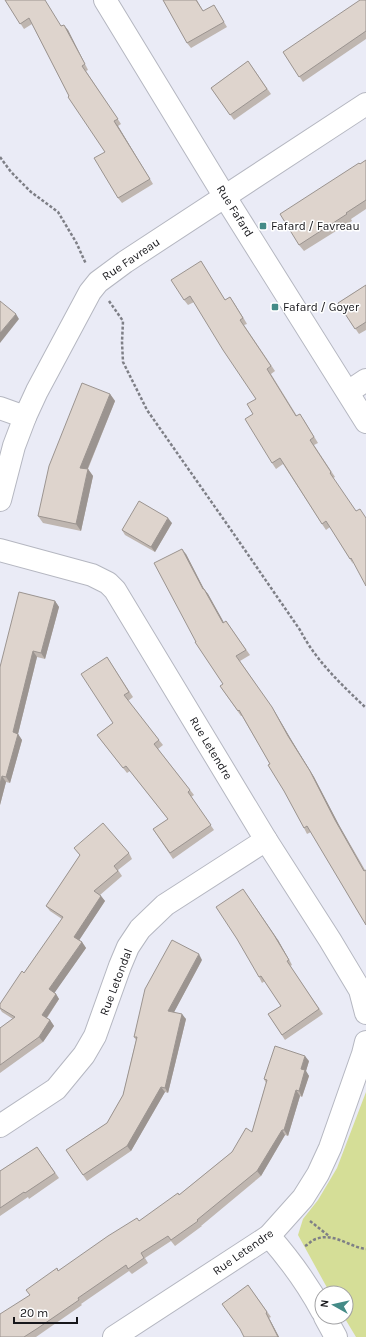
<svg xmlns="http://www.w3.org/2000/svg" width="366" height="1337" viewBox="0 0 366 1337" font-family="Karla,sans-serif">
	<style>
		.green { fill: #d5de97 }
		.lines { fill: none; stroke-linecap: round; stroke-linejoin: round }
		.minor-casing { stroke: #b5b7c1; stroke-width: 24 }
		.path { stroke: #7e7f86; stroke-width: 2.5; stroke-dasharray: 3 2; stroke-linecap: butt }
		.minor { stroke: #fff; stroke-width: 22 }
		.wall { fill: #bfb6b0 }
		.shaded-wall { fill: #9b9490 }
		.building { fill: #ded4cd; stroke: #9b9490 }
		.poi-dot { fill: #448b87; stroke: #fff; stroke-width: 1.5 }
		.labels { text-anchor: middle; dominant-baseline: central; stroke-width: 3; stroke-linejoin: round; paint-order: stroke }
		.street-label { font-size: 12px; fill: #17171b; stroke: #fff }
		.poi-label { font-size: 12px; fill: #17171b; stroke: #fff; text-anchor: start }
	</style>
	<rect width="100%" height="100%" fill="#eaebf6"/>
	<!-- green -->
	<path class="green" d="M366,1092v245h-10l-12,-20h2v-24h-16l-32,-58 5,-16 15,-19 19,-32z"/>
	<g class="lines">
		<defs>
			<g id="minor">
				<path d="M105,0l120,197 141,225"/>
				<path d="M348,392l18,-12"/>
				<path d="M0,408l25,9"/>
				<path d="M0,500l14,-54 11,-29 12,-26 53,-99 8,-10 27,-20 241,-158"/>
				<path d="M0,550l92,25 16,8 7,7 151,250 64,100 30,50 6,23"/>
				<path d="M0,1126l56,-37 28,-34 11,-19 25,-70 8,-19 12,-18 25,-24 101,-65"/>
				<path d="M269,1236c21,24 38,47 53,75"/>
				<path d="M325,1317l11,20"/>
				<path d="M114,1337l155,-101 34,-38 15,-24 12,-26 33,-94 3,-12"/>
			</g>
		</defs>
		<!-- minor casing -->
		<use href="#minor" class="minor-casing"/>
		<!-- path -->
		<g class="path">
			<path d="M0,157l11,15 20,20 27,20 18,30 10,22"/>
			<path d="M109,301l14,20 -1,21 1,20 24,48 82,117 71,103c16,31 41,54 66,78"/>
			<path d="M310,1221l19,15"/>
			<path d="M305,1246c4,-2 7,-6 11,-7 18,-7 33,8 50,10"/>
		</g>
		<!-- minor -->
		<use href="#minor" class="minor"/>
	</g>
	<!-- wall -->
	<g class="wall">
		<path d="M5,0l57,26 6,4 20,40 -2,1 35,53 -3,2 35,58 -31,19 -4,-5 -13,-46 -36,-56 -37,-72 -8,5z"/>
		<path d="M163,0h34l6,11 14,-1 10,17 -36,21 -4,-5z"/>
		<path d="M366,0v39l-63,43 -20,-30z"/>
		<path d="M248,61l23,33 -37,26 -23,-32z"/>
		<path d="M366,160v49l-15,10 1,2 -48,30 -5,-6 61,-81z"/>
		<path d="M201,261l24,39 5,-3 4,6 13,21 -3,1 31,46 -4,3 26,42 7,4 14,23 -4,2 21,32 -2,1 20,86 -23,-37 -4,3 -4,-6 -39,-60 -7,5 -4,-6 -19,-49 3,-15 -62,-97 -6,3 -4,-5z"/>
		<path d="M366,285v45l-7,4 -21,-31z"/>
		<path d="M110,394l5,7 -27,68 5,7 -12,55 -38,-8 -5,-7z"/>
		<path d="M172,523l-17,29 -30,-17 -3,-5z"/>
		<path d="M186,554l18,35 4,5 16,29 2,-2 24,34 -10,6 35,51 17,29 22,36 25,48 26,45 1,55 -55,-93 -4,2 -3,-6 -34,-64 -28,-48h-1l-21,-30 3,-2 -27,-42z"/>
		<path d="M55,601l4,6 -14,52 -8,-2 -19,77 4,6 -12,43 -4,-1 -6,23v-138z"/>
		<path d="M107,657l26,40 -5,4 35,44 -5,4 36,46 -3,2 23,33 -41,29 -20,-30 15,-10 -38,-48 -3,2 -30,-38 16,-12z"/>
		<path d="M74,848l55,5 3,6 -14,11 4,6 -22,19 5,6 -26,39 3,2 4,6 -32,45 2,1 3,5 -12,19 3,2 4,6 -11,16 -43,31v-45l13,-9 -11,-7 -2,-3v-5l24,-31 38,-54 -12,-8 -4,-5 34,-51z"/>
		<path d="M278,940l14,25 -2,1 33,48 -38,26 -17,-26 13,-8 -16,-25 -3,2 -3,-6z"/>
		<path d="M202,960l-28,52 12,7 -18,74 -3,-1 -34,59 -44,30 -21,-31 41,-27 16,-28 13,-55 -2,-3z"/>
		<path d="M309,1061l-3,10 3,5 -7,21 -2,-1 -12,40 -3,-1 -24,41 -60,50h1l-27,20 -4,-5 -26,17 3,5 -16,11 -3,-3 -48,33 1,1 -46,32h-36l30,-42 28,-24 81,-50 40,-26 53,-43 20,-20 14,-49 -2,-4z"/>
		<path d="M37,1147l22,31 -30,21 -1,-2 -28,19v-45z"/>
		<path d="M248,1285l23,32 -2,1 10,19h-35z"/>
	</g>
	<!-- shaded-wall -->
	<g class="shaded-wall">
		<path d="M64,25l4,5 20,40 -3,-6z"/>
		<path d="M114,121l4,5 35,58 -3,-5z"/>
		<path d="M230,297l4,6 13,21 -4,-6z"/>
		<path d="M16,314l3,5 -19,24v-10z"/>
		<path d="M110,394l5,7 -30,74 -5,-7z"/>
		<path d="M88,469l5,7 -12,55 -5,-7z"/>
		<path d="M168,518l4,5 -17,29 -4,-5z"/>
		<path d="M182,549l4,5 21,41 -4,-6z"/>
		<path d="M204,589l4,5 19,34 -4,-5z"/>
		<path d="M55,601l4,6 -14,52 -4,-6z"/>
		<path d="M33,651l4,6 -20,81 -4,-6z"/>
		<path d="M272,707l3,5 17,29 22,36 25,48 27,48 -31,-53z"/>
		<path d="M18,734l4,6 -12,43 -4,-6z"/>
		<path d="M2,776l4,6 -6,23v-21z"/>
		<path d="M243,889l35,51 14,25 -3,-5z"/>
		<path d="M101,896l4,5 -27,41 -4,-5z"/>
		<path d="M82,942l4,6 -33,47 -4,-6z"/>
		<path d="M199,954l3,6 -30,56 -4,-5z"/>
		<path d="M56,994l3,5 -14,21 -3,-5z"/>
		<path d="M182,1014l4,5 -18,74 -3,-5z"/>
		<path d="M50,1020l4,6 -11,16 -4,-5z"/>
		<path d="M305,1056l4,5 -3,10 3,5 -7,21 -3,-6 2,-22z"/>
		<path d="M161,1087l4,5 -34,59 -4,-5z"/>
		<path d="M296,1090l4,6 -12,40 -4,-6z"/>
		<path d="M282,1130l3,5 -24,41 -4,-5z"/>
		<path d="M266,1313l3,5 10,19h-1z"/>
	</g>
	<!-- building -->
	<g class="building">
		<path d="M5,0h40l16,26 3,-1 21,39 -3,2 36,53 -4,2 36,58 -32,19 -24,-40 11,-6 -37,-55 1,-1 -40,-78 -9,6z"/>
		<path d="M163,0h33l7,11 11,-6 10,17 -37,21z"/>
		<path d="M360,0h6v31l-67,46 -16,-25z"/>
		<path d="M248,61l19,28 -37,26 -19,-27z"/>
		<path d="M366,160v40l-20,13 1,1 -48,31 -19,-31 79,-51 1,1z"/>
		<path d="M201,261l24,39 5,-3 13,21 -3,2 31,46 -4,3 29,47 4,-2 14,23 -4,3 21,32 -1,1 26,38 4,-2 6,9v68l-15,-28 -1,1 -24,-38 -4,3 -42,-66 -8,5 -27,-44 8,-5 -6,-10 9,-5 -33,-49 -33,-54 -6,4 -13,-20z"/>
		<path d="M366,285v37l-11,7 -17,-26z"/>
		<path d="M0,301l16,13 -16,19z"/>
		<path d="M82,383l28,11 -30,74 8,1 -12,55 -38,-8 11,-50z"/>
		<path d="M139,501l29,17 -17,29 -29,-17z"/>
		<path d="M182,549l21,40h1l19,34 3,-2 20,29 -10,6 36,51 16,29 22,35 25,49 29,51 2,-1v55l-59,-99 -3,2 -20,-37 -16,-26 2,-1 -31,-54 -1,1 -18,-25 3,-2 -28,-42h1l-42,-79z"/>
		<path d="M19,592l36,9 -14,52 -8,-2 -20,81 5,2 -12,43 -4,-1 -2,8v-117z"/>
		<path d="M107,657l22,35 -5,3 35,45 -5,4 36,46 -2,2 23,33 -41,28 -17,-24 15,-10 -42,-53 -3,2 -26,-33 16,-12 -32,-49z"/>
		<path d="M103,823l26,30 -15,13 4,5 -24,20 7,5 -27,41 8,5 -33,47 7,5 -14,21 8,5 -11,17 -39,28v-37l15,-11 -15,-9v-4l22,-33 2,2 39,-56 -17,-11 34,-51 -6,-7z"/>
		<path d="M243,889l31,46 15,25 -2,1 32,48 -37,26 -14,-21 13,-8 -20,-30 -2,1 -22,-38 -21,-32z"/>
		<path d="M172,940l27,14 -31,57 14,3 -17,74 -4,-1 -34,59 -44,29 -17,-25 41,-27 16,-28 14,-58h-3l11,-48z"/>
		<path d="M275,1046l30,10 -4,13 4,1 -6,21 -3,-1 -12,40h-2l-25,41 -60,49 1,1 -27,19 -3,-4 -27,17 3,5 -16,11 -2,-4 -48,33 1,2 -41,28 -14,9h-24v-23l30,-19 -4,-5 31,-22 1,3 50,-35 29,-18 2,3 39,-28 1,2 53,-43 14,-24 6,4 15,-52 -3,-1z"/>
		<path d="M37,1147l18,26 -30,20 -1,-1 -24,16v-37z"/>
		<path d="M248,1285l19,27 -1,1 12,24h-34l-4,-8 -18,-25z"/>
	</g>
	<!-- markers -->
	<g class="poi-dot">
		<rect x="259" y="222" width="8" height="8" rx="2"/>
		<rect x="271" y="303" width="8" height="8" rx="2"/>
	</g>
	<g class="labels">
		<!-- street labels -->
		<g class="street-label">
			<text transform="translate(235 211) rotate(58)">Rue Fafard</text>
			<text transform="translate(131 259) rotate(-34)">Rue Favreau</text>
			<text transform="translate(211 748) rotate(59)">Rue Letendre</text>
			<text transform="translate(116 982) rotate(-69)">Rue Letondal</text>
			<text transform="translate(243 1252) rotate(-35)">Rue Letendre</text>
		</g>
		<!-- poi labels -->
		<g class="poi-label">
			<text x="271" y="226">Fafard / Favreau</text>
			<text x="283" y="307">Fafard / Goyer</text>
		</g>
	</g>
	<!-- north arrow -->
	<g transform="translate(334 1305) rotate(278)"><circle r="19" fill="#ffffff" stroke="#a2a2a4"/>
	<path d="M0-3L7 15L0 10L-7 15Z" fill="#448b87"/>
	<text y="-6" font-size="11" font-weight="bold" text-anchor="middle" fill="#17171b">N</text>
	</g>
	<!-- scale -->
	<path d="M14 1317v6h63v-6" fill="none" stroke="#17171b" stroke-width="2"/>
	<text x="20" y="1317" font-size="12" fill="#17171b" stroke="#ffffff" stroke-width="3" paint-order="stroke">20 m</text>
</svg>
